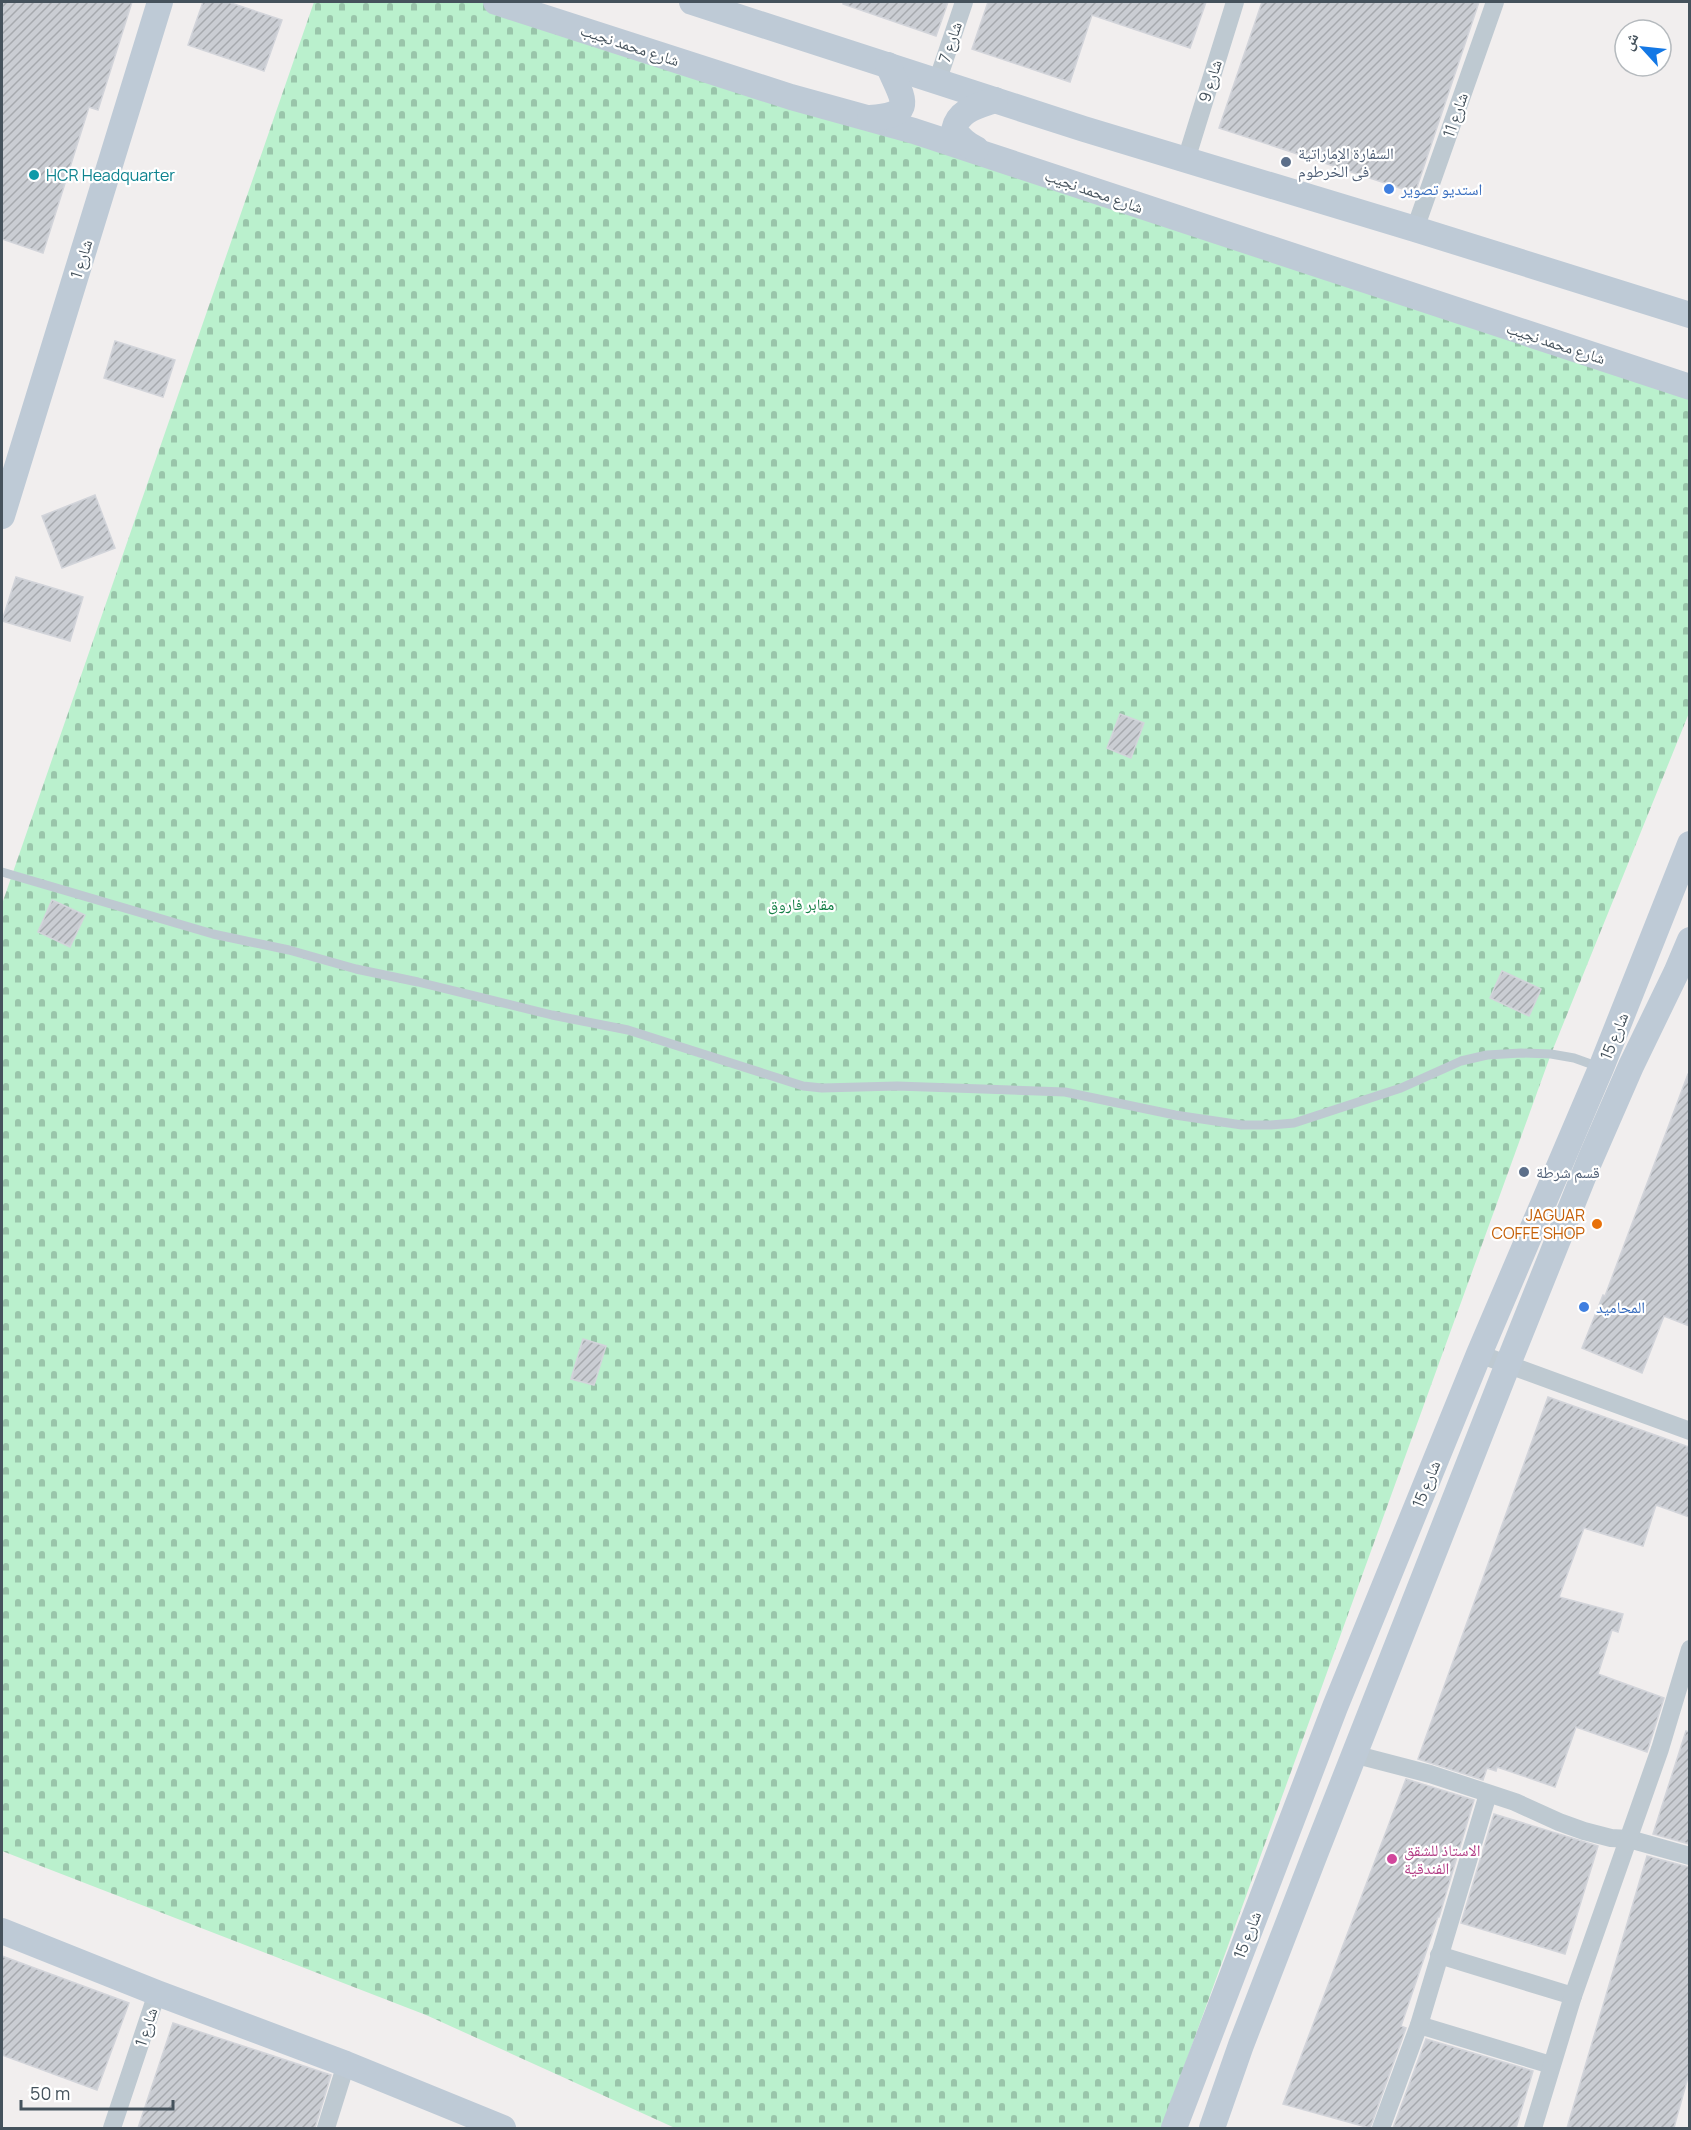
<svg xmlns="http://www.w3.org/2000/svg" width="1691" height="2130" viewBox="0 0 1691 2130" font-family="Manrope,'Noto Naskh Arabic',sans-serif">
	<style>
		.cemetery { fill: url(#cemetery-stones) }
		.building { fill: url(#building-hatch); stroke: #d2d4da; stroke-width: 1.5 }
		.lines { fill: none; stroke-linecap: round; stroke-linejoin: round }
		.lane { stroke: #bec9d1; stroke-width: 9 }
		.street { stroke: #bec9d1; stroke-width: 18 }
		.secondary { stroke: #becad6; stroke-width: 26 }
		.service-dot { fill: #5c6f8a; stroke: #fff; stroke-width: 2 }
		.culture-dot { fill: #0f9aa8; stroke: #fff; stroke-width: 2 }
		.shop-dot { fill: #3f7fe0; stroke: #fff; stroke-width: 2 }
		.food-dot { fill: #e8710a; stroke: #fff; stroke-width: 2 }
		.hotel-dot { fill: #d1479c; stroke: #fff; stroke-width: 2 }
		.labels { text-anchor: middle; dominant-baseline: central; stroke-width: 4.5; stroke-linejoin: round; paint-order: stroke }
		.street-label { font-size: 16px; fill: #45525c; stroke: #fff }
		.service-label { font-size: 16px; fill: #4e5e75; stroke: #fff; text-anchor: start }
		.culture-label { font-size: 16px; fill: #0d838f; stroke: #fff; text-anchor: start }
		.shop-label { font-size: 16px; fill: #366cbe; stroke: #fff; text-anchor: start }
		.park-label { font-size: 16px; fill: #147f45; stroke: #fff }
		.food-label { font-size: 16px; fill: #c56008; stroke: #fff; text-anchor: end }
		.hotel-label { font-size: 16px; fill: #b23c85; stroke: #fff; text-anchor: start }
	</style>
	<defs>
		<pattern id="cemetery-stones" width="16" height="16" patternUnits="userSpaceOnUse" patternTransform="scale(1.5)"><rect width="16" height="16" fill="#baf0cd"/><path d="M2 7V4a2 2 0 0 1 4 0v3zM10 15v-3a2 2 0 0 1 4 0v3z" fill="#99c5aa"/></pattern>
		<pattern id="building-hatch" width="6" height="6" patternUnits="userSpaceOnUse" patternTransform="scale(1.5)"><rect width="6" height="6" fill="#cacdd3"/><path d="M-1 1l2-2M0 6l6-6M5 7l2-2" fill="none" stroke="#a6a9ae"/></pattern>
	</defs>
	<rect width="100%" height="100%" fill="#f1eeee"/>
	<!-- cemetery -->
	<path class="cemetery" d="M314,2h182l1193,395v316l-138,341 -389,1074h-487l-249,-113 -424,-164v-947z"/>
	<!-- building -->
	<g class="building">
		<path d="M2,2h130l-34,108 -9,-3 -46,146 -41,-14z"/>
		<path d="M203,2h25l54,18 -18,51 -76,-26z"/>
		<path d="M843,2h105l-12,34 -93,-32z"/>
		<path d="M988,2h218l-16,46 -98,-33 -22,67 -98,-33z"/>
		<path d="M1262,2h217l-64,191 -196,-65z"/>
		<path d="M115,341l60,19 -12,37 -59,-19z"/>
		<path d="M95,495l20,53 -53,20 -20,-52z"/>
		<path d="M16,577l67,20 -13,44 -68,-20z"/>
		<path d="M1120,714l24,9 -13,35 -24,-10z"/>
		<path d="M52,900l33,15 -15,32 -32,-15z"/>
		<path d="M1502,971l39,18 -12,27 -39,-18z"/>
		<path d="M1688,1074h1v252l-25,-10 -22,57 -60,-25 21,-53 2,1z"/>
		<path d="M583,1339l23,7 -12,39 -23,-6z"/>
		<path d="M1548,1397l141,50v70l-33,-12 -13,41 -59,-18 -25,69 64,17 -5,18 -6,-2 -14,44 66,24 -17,54 -71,-25 -21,60 -58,-20 -1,4 -9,-3 -4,12 -65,-21z"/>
		<path d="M1686,1731l3,1v112l-36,-10z"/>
		<path d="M1406,1779l68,21 -35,117h-1l-37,109 5,2 -36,100 -87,-24z"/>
		<path d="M1494,1814l104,32 -33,108 -104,-31z"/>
		<path d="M1647,1856l42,11v207l-13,46 -2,8h-107z"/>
		<path d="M2,1956l127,47 -32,87 -95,-35z"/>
		<path d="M173,2023l158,52 -16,53h-177z"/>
		<path d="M1426,2039l107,32 -17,57h-123z"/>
	</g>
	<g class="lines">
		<!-- lane -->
		<path class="lane" d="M2,872l211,62 76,16 67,19 62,13 134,33 76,15 175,56 19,2 75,-2 168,6 110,23 67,10h29l23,-2 107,-35 60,-27 26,-6 34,-2 30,1 23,4 25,9"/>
		<!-- street -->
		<g class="street">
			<path d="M937,82l27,-80"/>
			<path d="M1186,160l49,-158"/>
			<path d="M1415,229l80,-227"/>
			<path d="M1479,1354l211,77"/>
			<path d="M1353,1754l77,20 85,28 44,20 25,9 27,7 18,1 61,17"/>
			<path d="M1439,1955l134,41"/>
			<path d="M1419,2025l132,40"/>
			<path d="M112,2128l45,-135"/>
			<path d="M326,2128l20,-64"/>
			<path d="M1381,2128l38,-103 69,-231"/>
			<path d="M1533,2128l40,-132 87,-247 30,-100"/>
		</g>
		<!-- secondary -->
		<g class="secondary">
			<path d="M496,2l295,95 123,34 776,256"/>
			<path d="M692,2l392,127 331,100 275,86"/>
			<path d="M870,118c48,-3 32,-20 18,-53"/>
			<path d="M976,149c-10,-5 -16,-10 -22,-19 4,-20 24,-24 41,-30"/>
			<path d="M2,516l158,-514"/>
			<path d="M2,1931l155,62 189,71 157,64"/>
			<path d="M1174,2128l161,-421 144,-353 122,-286 89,-224"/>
			<path d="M1212,2128l29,-83 74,-191 193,-490 82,-204 41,-94 45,-93 14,-33"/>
		</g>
	</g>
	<!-- markers -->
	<g class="service-dot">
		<circle cx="1286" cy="162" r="6"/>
		<circle cx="1524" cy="1172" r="6"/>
	</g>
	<circle class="culture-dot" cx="34" cy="175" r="6"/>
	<g class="shop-dot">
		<circle cx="1389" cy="189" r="6"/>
		<circle cx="1584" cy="1307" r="6"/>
	</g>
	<circle class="food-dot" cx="1597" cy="1224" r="6"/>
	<circle class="hotel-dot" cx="1392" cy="1859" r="6"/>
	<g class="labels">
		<!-- street labels -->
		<g class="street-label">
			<text transform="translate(950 42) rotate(-72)">شارع 7</text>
			<text transform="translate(630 45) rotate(18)">شارع محمد نجيب</text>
			<text transform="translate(1210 81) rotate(-73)">شارع 9</text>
			<text transform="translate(1455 115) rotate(-71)">شارع 11</text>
			<text transform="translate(1094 191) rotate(19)">شارع محمد نجيب</text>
			<text transform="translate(81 259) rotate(-73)">شارع 1</text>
			<text transform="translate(1556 343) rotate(18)">شارع محمد نجيب</text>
			<text transform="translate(1614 1036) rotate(-68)">شارع 15</text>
			<text transform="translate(1426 1484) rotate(-68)">شارع 15</text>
			<text transform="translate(1247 1935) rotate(-69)">شارع 15</text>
			<text transform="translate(146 2027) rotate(-72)">شارع 1</text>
		</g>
		<!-- service labels -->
		<g class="service-label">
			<text x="1298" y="153">السفارة الإماراتية<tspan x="1298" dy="18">فى الخرطوم</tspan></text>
			<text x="1536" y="1172">قسم شرطة</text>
		</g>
		<!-- culture labels -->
		<g class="culture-label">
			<text x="46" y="175">HCR Headquarter</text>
		</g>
		<!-- shop labels -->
		<g class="shop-label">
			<text x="1401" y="189">استديو تصوير</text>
			<text x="1596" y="1307">المحاميد</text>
		</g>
		<!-- park labels -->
		<g class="park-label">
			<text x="801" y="904">مقابر فاروق</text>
		</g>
		<!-- food labels -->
		<g class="food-label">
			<text x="1585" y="1215">JAGUAR<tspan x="1585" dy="18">COFFE SHOP</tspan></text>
		</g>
		<!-- hotel labels -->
		<g class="hotel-label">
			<text x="1404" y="1850">الاستاذ للشقق<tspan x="1404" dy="18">الفندقية</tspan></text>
		</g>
	</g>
	<!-- border -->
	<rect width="1691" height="2130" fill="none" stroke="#45525c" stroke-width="6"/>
	<!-- north arrow -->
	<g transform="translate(1643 48) rotate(297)"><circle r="28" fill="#ffffff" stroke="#b5babe" stroke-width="1.5"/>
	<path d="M0-4.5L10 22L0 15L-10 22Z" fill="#1478e5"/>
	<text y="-9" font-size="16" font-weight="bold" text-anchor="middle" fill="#45525c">ش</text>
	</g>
	<!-- scale -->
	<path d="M21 2100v9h152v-9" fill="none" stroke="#45525c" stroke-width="3"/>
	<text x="30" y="2100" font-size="18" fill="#45525c" stroke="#ffffff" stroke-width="4.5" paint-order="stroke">50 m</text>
</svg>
